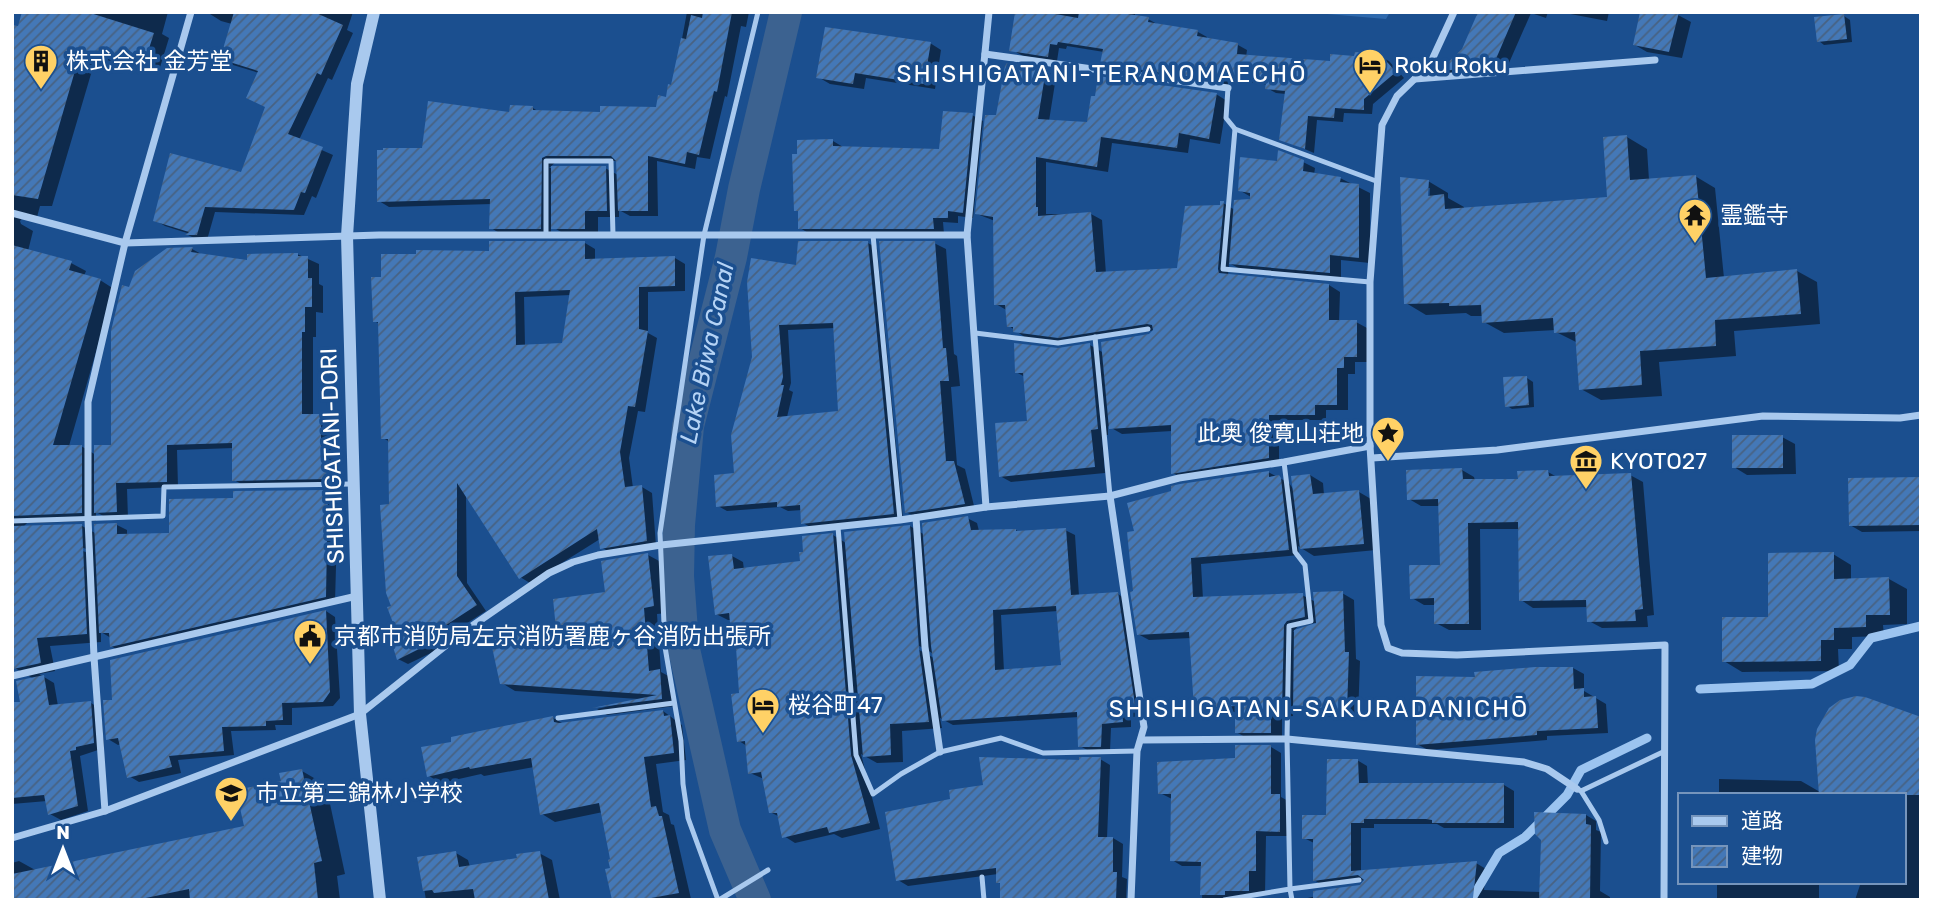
<svg xmlns="http://www.w3.org/2000/svg" width="1933" height="912" viewBox="0 0 1933 912" font-family="Rubik,'Noto Sans JP',sans-serif">
	<style>
		.forest { fill: url(#forest-firs) }
		.shadow { fill: #0007; fill-rule: evenodd }
		.lines { fill: none; stroke-linecap: round; stroke-linejoin: round }
		.stream { stroke: #9cc4f0; stroke-width: 9 }
		.canal { stroke: #3c6290; stroke-width: 32 }
		.building { fill: url(#building-hatch); fill-rule: evenodd }
		.service { stroke: #a9c9ee; stroke-width: 5 }
		.minor { stroke: #a9c9ee; stroke-width: 7 }
		.tertiary { stroke: #a9c9ee; stroke-width: 12 }
		.labels { text-anchor: middle; dominant-baseline: central; stroke-width: 7; stroke-linejoin: round; paint-order: stroke }
		.poi-label { font-size: 23px; fill: #fff; stroke: #1b4f8f; text-anchor: start }
		.street-label { font-size: 23px; fill: #fff; stroke: #1b4f8f }
		.neighbourhood-label { font-size: 24px; letter-spacing: 2px; fill: #fff; stroke: #1b4f8f }
		.water-label { font-size: 24px; font-style: italic; fill: #b5d3f5; stroke: #1b4f8f }
	</style>
	<defs>
		<pattern id="forest-firs" width="22" height="20" patternUnits="userSpaceOnUse" patternTransform="scale(1.75)"><rect width="22" height="20" fill="#2e69ad"/><path d="M5 1l3.5 6h-7zM16 11l3.5 6h-7z" fill="#4d80b9"/></pattern>
		<pattern id="building-hatch" width="6" height="6" patternUnits="userSpaceOnUse" patternTransform="scale(1.75)"><rect width="6" height="6" fill="#4478b7"/><path d="M-1 1l2-2M0 6l6-6M5 7l2-2" fill="none" stroke="#486282"/></pattern>
	</defs>
	<rect width="100%" height="100%" fill="#1b4f8f"/>
	<!-- forest -->
	<path class="forest" d="M1304,12h86l-4,7z"/>
	<!-- shadow -->
	<g class="shadow">
		<path d="M24,12h144l-6,22 7,4 -11,36 -62,-17 -44,149h-12l-3,11 -11,-3 -6,7 1,3 12,7 -5,20 43,12 15,8 -2,5 16,4 14,9 -45,157h12l15,9 17,-9 17,-157 38,-39 24,-1 11,6 46,7 48,-8 22,10v20l4,2v27l-7,-1v25h-3v79h7l11,6v28l7,4 1,31 -94,1 -11,-6v-32l-57,2 1,37 -51,2 1,29h-21l-11,-6v9l-69,2 -5,5 60,-2 15,8 20,-9 10,5v6l44,-1 64,-35 93,-9 10,6 -3,105 -214,50 -10,-6v-8l-10,-6v10l-51,4 5,25 -16,3 15,9 4,23 33,-3 10,6 3,39 -24,8 8,55 -27,9 -11,-6 -3,-13 -35,3v-100h10l12,-25 -19,-11 -3,-14v-500l7,-126zM32,534l55,15 -1,3 -63,-17z"/>
		<path d="M211,12h142l-6,18 6,3 -21,47 -4,-2 -29,62 34,15 -17,43 -4,-2 -8,19 -89,-3 -8,28h-9l-10,-5 2,-1 -25,-8 -10,-6 87,-46 25,-66 -8,-35 -26,-8 -11,-7 10,-34 -11,-3 -11,-7z"/>
		<path d="M687,12h62l-3,15 -5,-1 -14,71 -2,-1 -15,63 -13,-2 -2,12 -38,-8 1,55h-28l-11,-6v7h-21v18h-32l-15,-9v8h-50l-10,-6 1,-24 -103,3 -10,-6 44,-51 88,-36 22,-6 6,4 63,1 55,-4 10,-10 6,-12zM557,161h61v14l-13,-7h-56z"/>
		<path d="M1020,12h115v5l13,2 9,5 41,8 9,5 -1,2 32,6 9,5 -1,7 85,6 48,-7 10,5 15,17 -31,26 -1,10 -28,-1 -1,9 -26,-2 -3,33 -33,-14 5,-45 -10,-1 -9,-5v-3l-38,-6 -1,6 -117,-17 -9,-5 2,-11 -37,-6 -1,3 -7,-1 -2,13 -34,-5 -9,-5z"/>
		<path d="M1478,12h70l-2,6 -15,-5 -26,59 -52,5 -11,-6 22,-21zM1488,65l1,4 -31,2 4,-4z"/>
		<path d="M1560,12h49l-2,9z"/>
		<path d="M1678,15l13,7 -9,36 -35,-6 -12,-7z"/>
		<path d="M1844,16l6,4 2,22 -28,3 -5,-4z"/>
		<path d="M930,43l11,7 -6,39 -69,-11 -2,11 -34,-5 -12,-7z"/>
		<path d="M1045,70l11,7 -7,44 39,3 128,-30 11,7 -7,43 -30,-5 -2,14 -76,-10 -4,29 -62,-10v52h45l11,6 4,54 73,-5 44,-66 12,7 16,-9v-4l-12,-7 39,-27 25,-1 12,6 -1,7 26,3 30,15v70l-29,-3v19l-99,-9 -13,-7 -1,12 101,10 11,7 -1,30h17l11,6v34h-12v12h-7v36h-22v10h-47v44l-95,15 -11,-6 -1,-42 -50,3 -14,-8v9h-6l3,38 -94,9 -11,-6 29,-54 -4,-45 -9,-5 42,-22 32,-5 14,8 46,-17 6,-6 -86,13 -44,-5 -17,-12 -1,-15 -12,-7 -1,-83 -18,-7 21,-97z"/>
		<path d="M972,115l11,6 -10,97 -15,-2v7l-15,-1 1,12h-134l-10,-6v-16l-4,-2 37,-69 10,6 97,4z"/>
		<path d="M1627,137l20,12 2,31 46,-4 20,12 9,90 73,-7 20,11 3,42 -86,7 2,25 -77,6 3,34 -61,4 -20,-11 -3,-46 -22,-11v-2l-52,3 -20,-11v-6h-13l-5,-3 -40,2 -20,-12 -4,-124 26,2 20,12v5l16,9v3l145,-12 -4,-59zM1426,188h4l-1,17 -4,-1z"/>
		<path d="M585,243l10,6v11l80,-2 10,6v27l-37,1v41l9,5 -12,74 -7,-1 -9,47 4,30 9,-1 10,6 4,53 -45,7 -10,-6 -1,-8 -70,44 -10,-6 -54,-82 1,88 19,28 -28,18 9,5 -5,4 -54,26 -10,-5 -1,-30 -4,-22 -3,-165 -7,-4 -3,-114 -6,-3 9,-43 108,-26zM571,295l-7,50 -39,1 -1,-49z"/>
		<path d="M868,243l9,5 26,271 -91,9 -9,-5 -1,-13 -14,1 -8,-4 -53,4 -9,-5 18,-31 -3,-40 64,-168zM835,328l4,85 -52,4 6,-25 -4,-2 2,-7 -3,-53z"/>
		<path d="M934,243l12,6 8,105 3,2 3,30 -9,1 6,78 8,4 10,41 -58,8 -11,-6z"/>
		<path d="M1527,378l6,4 1,25 -22,2 -6,-4z"/>
		<path d="M1782,437l13,7 1,30 -49,1 -13,-8z"/>
		<path d="M1462,470l12,7 1,4h44l29,-9 9,5 73,-2 13,7 11,133 -7,1 1,11 -46,1 -13,-7 -1,-14 -55,1 -12,-8 -1,-71h-40l1,101h-32l-13,-7v-18h-12l-12,-7 30,-31 -2,-61h-19l-12,-7z"/>
		<path d="M1268,472l21,11 5,7 16,-15 13,8 1,12 35,-3 12,7 5,51 -62,6 -16,-10 1,9 -98,9 2,35 99,-4 14,7 26,-9 12,7 2,59 4,2 -2,56 -52,-1 -13,-8v8l-11,1v21h-35l-11,-6v-20l-30,2 -10,-6 -5,-70 -42,2 -11,-6 -3,-41 1,-61zM1315,623v2l-22,7 5,-6z"/>
		<path d="M1921,479v52l-59,1 -12,-7z"/>
		<path d="M967,518l10,5 2,8 37,-1 4,3 45,-3 10,5 4,61 39,-2 9,6 17,116 -13,1v10l-20,1 -1,23h-21l-9,-5 -1,-29 -126,8 -13,-7 2,10 -40,3 1,31 -26,1 -16,-9 19,75 -38,9 -8,-4 -39,9 -11,-7 -4,-19 -10,-5 -6,-33 -14,-6 -3,-27 -8,-5 2,-47 -4,-61 -4,-2 -1,-11h-4l-12,-6 16,-58 11,6 1,8 58,-7 31,-28 13,8 64,-17 15,9zM1058,611l5,56 -59,4 -3,-56zM912,642l22,12v4l-24,-13z"/>
		<path d="M1833,554l18,11v15l38,-1 18,10v35l-24,1 1,11 -32,1v12h-14l1,22 -97,1 -18,-11z"/>
		<path d="M648,555l13,7 6,51 -10,1 4,58 11,6 3,28 -68,9 -10,-6 42,-10 -124,-8 -13,-8 56,-52 49,-37z"/>
		<path d="M326,611l9,6 5,81 -7,8 -41,2v17h-17l1,5 -45,1 3,24 -56,5 3,13 -42,9 -10,-6 -8,-32 -3,1 -10,-6 6,-38z"/>
		<path d="M1573,668l11,6v17l22,13 2,29 -61,3v4l-119,10 -11,-6 60,-65 -1,-6z"/>
		<path d="M663,711l19,14 4,35 -30,4 7,48 6,3 2,9 3,1 17,74 -78,1 -1,-40 -9,-48 -48,10 -13,-8 -8,-47 -50,9 -3,-2 -40,9 -12,-7 24,-33 100,-25 11,6z"/>
		<path d="M1921,718v182h-66l6,-18h42v-87h-184v-16l82,2 19,11z"/>
		<path d="M1236,747h35l10,6v44l9,5 -1,34h-23l-1,59 -31,5h-32l1,-34h-21l-10,-6v-61l-12,-6 76,-33z"/>
		<path d="M1100,759l10,6 -3,73h6l10,6 -1,33 5,2 -1,21h-124v-15l-4,-3v-8l-90,12 -10,-6 54,-80 33,-14z"/>
		<path d="M1357,760l10,6 1,19h136l10,6v37h-70l-7,-4h-63v4h-13v44l115,-9 10,6 -2,21 57,2 45,-77 10,6v9l5,2 -1,59 10,6v3h-312l62,-13 5,-7 -41,6 -10,-6v-37l-10,-5 24,-22z"/>
		<path d="M302,771l24,14 19,89 -8,2 3,24h-328v-37l7,-2 18,10 209,-44 37,-45z"/>
		<path d="M456,853l12,7 2,7 49,-7 20,-7 13,7 8,40h-134l-7,-42z"/>
		<rect x="1717" y="882" width="102" height="18"/>
	</g>
	<g class="lines">
		<!-- stream -->
		<g class="stream">
			<path d="M1700,689l112,-5 38,-19 21,-27 50,-12"/>
			<path d="M1471,900l28,-47 26,-16 42,-42 14,-25 66,-32"/>
		</g>
		<!-- canal -->
		<path class="canal" d="M755,900l-30,-70 -42,-185 -5,-69 1,-51 9,-99 43,-169 13,-68 42,-177"/>
	</g>
	<!-- building -->
	<g class="building">
		<path d="M22,12h65l67,21 -11,34 -62,-17 -43,149 -26,-4v-170l6,1z"/>
		<path d="M234,12h80l29,13 -22,50 -4,-2 -29,61 35,13 -18,46 -4,-1 -7,18 -89,-3 -8,28h-12l4,-3 -36,-11 17,-68 71,19 24,-65 -19,-9 12,-27 -38,-12z"/>
		<path d="M703,12h29l-15,80 -3,-1 -15,64 -12,-3 -2,12 -37,-8v55h-30l-2,-50 -5,-5h-65l-4,2 -1,71h-52l1,-30 -113,3v-52h6v-2h39l6,-47 81,11 1,-7 23,1v4l67,2v-6l56,1 2,-12 8,2 2,-13 3,1 10,-47 5,1 5,-24 11,3z"/>
		<path d="M1015,12h29l34,6 1,-6h35l35,5 -1,5 50,8 -1,6 41,7 -1,11 93,7v-7l24,2 1,-4 25,2 16,18 -32,27v11l-29,-2 -1,10 -26,-2 -3,33 -26,-9 6,-49 -20,-2 1,-7 -46,-7 -1,6 -119,-17 3,-15 -45,-7 -1,3 -7,-1 -2,13 -39,-6z"/>
		<path d="M1478,12h38l-23,54 -11,-1 -2,3 -41,3 23,-22z"/>
		<path d="M1640,12h39l-10,40 -36,-7z"/>
		<path d="M1844,14l3,25 -30,3 -3,-25z"/>
		<path d="M825,27l106,15 -7,42 -69,-11 -2,11 -37,-6z"/>
		<path d="M1007,63l39,6 -8,50 49,3 4,-26h4l3,-20 119,17 -8,46 -30,-6 -2,15 -76,-11 -4,30 -61,-10v50h2v9l53,-4 5,60 81,-4 8,-62 35,-1v-4h4l-6,68 1,4 110,11v36h28v37h-13v11h-7v37h-22v10h-46v43l-98,16v-49l-62,4 -8,-87 48,-8 4,-4 -1,-5 -5,-1 -89,14 -45,-6v-5h-6l-2,-22h-11l-1,-88 -18,-3 10,-99h11l9,-49z"/>
		<path d="M943,111l30,2 -10,100 -15,-2v7h-15l1,11h-136v-18h-4l-2,-57h5v-14l36,-1v7l106,3z"/>
		<path d="M1627,135l3,45 66,-5 10,103 91,-9 4,45 -86,6 1,26 -76,5 2,34 -63,5 -4,-58 -21,1 -1,-15 -71,5 -1,-18 -32,1v-3l-45,1 -4,-127 29,3 -1,16 16,-2 1,15 162,-12 -4,-60z"/>
		<path d="M1278,150l26,10 -1,11 38,6 -1,5 19,2v74l-29,-3v18l-101,-9 5,-64 16,-1v-6l-12,-2 2,-34 37,4z"/>
		<path d="M551,166h55l1,45h-22v18h-34z"/>
		<path d="M489,241h96v18l90,-3v30l-36,1v42l9,2 -13,76 -7,-1 -8,46 5,35 17,-2 5,56 -47,8 -3,-20 -78,50 -62,-96v93l20,29 -34,22 16,1 -8,5 -54,27 -9,-30 7,-2 -8,-21 4,-1 -5,-13 -6,-88 9,-1 -1,-65h-7l-3,-117h-5l-2,-45h10v-23h35v-4l73,1zM570,290l-8,53 -46,2 -1,-53z"/>
		<path d="M798,241h70l26,273 -93,10 -1,-19 -23,2v-5l-61,5 -2,-32 20,-2 -3,-38 21,-78 -5,-75 4,-24 45,7zM833,323l5,88 -61,6 7,-32h-3l2,-8 -4,-52z"/>
		<path d="M879,241h56l8,107h3l3,33h-9l6,80h8l11,43 -60,9z"/>
		<path d="M12,245l60,16 -3,9 32,9 -48,166h29v68l-70,3z"/>
		<path d="M193,247l-2,5 56,8v-6l51,-1v3h10v22h4v29h-7v25h-3v82h19v32h6l1,33 -96,2v-38l-65,2v37l-51,1 1,29 -23,1v-68h17v-114l11,-46 7,2 6,-16 32,-23z"/>
		<path d="M1014,343l44,5 32,-5 8,86 -7,1 4,37 -96,10 -4,-54 32,-2 -4,-48h-8z"/>
		<path d="M1527,376l2,29 -24,2 -2,-30z"/>
		<rect x="1732" y="435" width="51" height="33"/>
		<path d="M1462,468l1,11h55l-1,-8 31,-1 1,6 82,-3 12,136 -8,1 1,11 -49,1 -1,-22 -67,1 -1,-79 -50,1 1,101h-35v-26l-24,1 -1,-34h31l-2,-66 -31,1 -1,-30z"/>
		<path d="M1269,471v6l10,-2 2,3 8,72 -98,8 2,39 110,-4 2,24 -18,4 -3,4 -2,86 -11,1v21h-36v-27l-41,3 -5,-77 -52,3 -7,-43 3,-1 -6,-59 7,-1 -7,-28 44,-12v-5l9,-2z"/>
		<path d="M1310,474l3,20 46,-4 5,54 -64,5 -9,-73z"/>
		<path d="M1921,477v48l-72,1 -1,-48z"/>
		<path d="M328,490l-2,107 -216,50 -1,-14h-10l-5,-109 23,-1v11l52,-1v-34l64,-1v-7z"/>
		<path d="M968,516l3,14 45,-1v2l50,-3 5,67 47,-3 18,119 -14,1 1,10 -21,2 -1,23h-23l-1,-35 -135,9 -11,-75 -9,-123zM1056,606l5,59 -66,5 -2,-60z"/>
		<path d="M82,524l5,110 -50,4 4,25 -28,6 -1,-143z"/>
		<path d="M910,525l9,123 10,74 -39,2 1,31 -28,2 -19,-225z"/>
		<path d="M833,533l18,222 19,68 -41,10 -2,-6 -45,11 -5,-25h-8l-8,-41 -13,2 -3,-33 -8,1 -6,-48 8,-1 -4,-61h-4l-2,-19 -14,2 -7,-59 24,-2 2,15 66,-8 -1,-9h4l-1,-16z"/>
		<path d="M1834,552v27l55,-2 1,38h-24v12l-32,1v12h-13v21l-99,1v-45h46v-64z"/>
		<path d="M648,553l6,53 -10,2 5,63 11,-2 2,30 -70,9 65,-13 -157,-11 -8,-37 1,-19 63,1 -3,-30 52,-7 -4,-31z"/>
		<path d="M1343,591l2,61h4l-2,59 -54,-1 1,-80 22,-7 -3,-31z"/>
		<path d="M326,610l4,82 -7,10 -41,1 1,17 -17,1v5l-44,1 2,24 -55,5 3,11 -45,11 -9,-40 -12,2 -3,-40h9l-2,-40z"/>
		<path d="M1535,667h38l1,22 10,-1v9l12,-1 2,32 -61,3v4l-121,10v-69l59,1 -1,-5z"/>
		<path d="M44,675l5,30 42,-4 3,42 -18,4v3l-6,1 8,55 -30,9 -4,-20 -32,3v-96h8l-4,-21z"/>
		<path d="M1856,696l9,1 56,20v78h-102l-4,-55 2,-11 12,-21 11,-8z"/>
		<path d="M663,710l1,6 6,-1 4,38 -30,4 7,50 5,-1 3,10h3l17,77 -39,7h-28l-7,-31 5,-1 -2,-8 2,-1 -11,-56 -59,12 -9,-57 -61,11 -1,-2 -42,10 -6,-30 30,-5v-5l102,-21 1,6 5,1z"/>
		<path d="M1235,745h36v49h9v38l-24,-1v40h-7v20h-24v4h-25l1,-33 -31,-1 1,-67h-13l-1,-32 78,-4z"/>
		<path d="M979,757l100,3v-3h22l-3,80h15v35h4l-1,28h-116v-17h-4v-15l-100,13 -11,-69 65,-13 -1,-9 34,-5z"/>
		<path d="M1327,759h31l1,24h145v40h-72v-3l-6,-1h-62v4h-13v48l126,-10 -4,37 -160,2v-9l47,-6 4,-5 -6,-5 -45,6v-42h-11v-24h24z"/>
		<path d="M302,769l20,92 -8,2 4,37h-128l-1,-11 -53,11h-124v-26l232,-48 -8,-36 45,-9 -2,-8z"/>
		<path d="M1534,812l52,2v10l5,1 -1,75h-51l2,-60 -6,-6z"/>
		<path d="M456,851l3,16 58,-9 -1,-4 24,-3 9,49h-74l-2,-11 -39,4 -2,-3 -9,1 -6,-34z"/>
	</g>
	<g class="lines">
		<!-- service -->
		<g class="service">
			<path d="M1228,88l-2,30 9,11 141,52"/>
			<path d="M1235,129l-12,140 147,13"/>
			<path d="M546,235v-74h65l2,74"/>
			<path d="M873,235l27,285"/>
			<path d="M975,333l83,10 90,-14"/>
			<path d="M1095,337l15,159"/>
			<path d="M12,521l151,-5 1,-29 188,-3"/>
			<path d="M838,527l18,228 17,39 28,-20 39,-22 61,-14 42,15 94,-2"/>
			<path d="M558,718l116,-15"/>
			<path d="M1577,789l4,2 84,-40"/>
			<path d="M1581,791l18,29 7,22"/>
			<path d="M982,877l2,23"/>
			<path d="M718,900l-30,-82 -5,-34 -2,-43 -16,-94 -5,-114 44,-298 54,-223"/>
			<path d="M719,900l49,-30"/>
			<path d="M1224,900l66,-11 -3,-150 2,-113 22,-5 -6,-56 -10,-13 -11,-90"/>
			<path d="M1292,900l-2,-11 69,-9"/>
		</g>
		<!-- minor -->
		<g class="minor">
			<path d="M1454,12l-24,52 -33,32 -15,29 -12,157v164l11,179 7,23 14,5 55,2 208,-10 -1,255"/>
			<path d="M985,54l243,34"/>
			<path d="M1415,79l240,-19"/>
			<path d="M12,213l113,30 254,-8h588"/>
			<path d="M1372,458l125,-8 266,-34 137,2 21,-3"/>
			<path d="M1110,496l34,231 -7,24 -6,149"/>
			<path d="M986,507l-19,-272 22,-223"/>
			<path d="M916,518l9,129 15,105"/>
			<path d="M12,676l345,-80"/>
			<path d="M1141,740l146,-1 237,23 23,7 30,20"/>
			<path d="M105,811l-11,-154 -6,-138v-117l37,-159 66,-231"/>
			<path d="M12,838l93,-27 255,-97 99,-79 90,-62 24,-11 25,-7 63,-10 239,-25 86,-13 124,-11 69,-18 105,-16 86,-16"/>
		</g>
		<!-- tertiary -->
		<path class="tertiary" d="M374,12l-17,72 -10,152 13,478 20,186"/>
	</g>
	<!-- icons -->
	<defs>
		<symbol id="building-pin" viewBox="-11 -11 22 30"><path d="M0 17L-7.5 6A9.5 9.5 0 1 1 7.5 6Z" fill="#ffd166" stroke="#1b4f8f"/><path d="M-4-6H4V6H1V3H-1V6H-4ZM-2.5-4.3h1.7v1.8h-1.7ZM.8-4.3h1.7v1.8H.8ZM-2.5-1h1.7V.8h-1.7ZM.8-1h1.7V.8H.8Z" fill="#111"/></symbol>
		<symbol id="hotel-pin" viewBox="-11 -11 22 30"><path d="M0 17L-7.5 6A9.5 9.5 0 1 1 7.5 6Z" fill="#ffd166" stroke="#1b4f8f"/><path d="M-6-4.5h1.5V1H6V5H4.5V3h-9V5H-6ZM-4 0a1.8 1.8 0 1 1 3.6 0ZM.5 0V-2.5h3Q6-2.5 6 0Z" fill="#111"/></symbol>
		<symbol id="temple-pin" viewBox="-11 -11 22 30"><path d="M0 17L-7.5 6A9.5 9.5 0 1 1 7.5 6Z" fill="#ffd166" stroke="#1b4f8f"/><path d="M0-6L5-2H3V0L6.5 2.5H4V6H1.5V3h-3V6H-4V2.5H-6.5L-3 0V-2H-5Z" fill="#111"/></symbol>
		<symbol id="sight-pin" viewBox="-11 -11 22 30"><path d="M0 17L-7.5 6A9.5 9.5 0 1 1 7.5 6Z" fill="#ffd166" stroke="#1b4f8f"/><path d="M0-6L1.8-2.2L6-1.7L2.9 1.2L3.7 5.4L0 3.3L-3.7 5.4L-2.9 1.2L-6-1.7L-1.8-2.2Z" fill="#111"/></symbol>
		<symbol id="museum-pin" viewBox="-11 -11 22 30"><path d="M0 17L-7.5 6A9.5 9.5 0 1 1 7.5 6Z" fill="#ffd166" stroke="#1b4f8f"/><path d="M0-6L6-3V-2H-6V-3ZM-5-1h2V3h-2ZM-1-1h2V3h-2ZM3-1h2V3H3ZM-6 4H6V6H-6Z" fill="#111"/></symbol>
		<symbol id="civic-pin" viewBox="-11 -11 22 30"><path d="M0 17L-7.5 6A9.5 9.5 0 1 1 7.5 6Z" fill="#ffd166" stroke="#1b4f8f"/><path d="M-.6-6.5H3V-4.5H.6V-3L4-1V1h2V6H-6V1h2V-1L-.6-3ZM-1.2 2.5V6h2.4V2.5Z" fill="#111"/></symbol>
		<symbol id="school-pin" viewBox="-11 -11 22 30"><path d="M0 17L-7.5 6A9.5 9.5 0 1 1 7.5 6Z" fill="#ffd166" stroke="#1b4f8f"/><path d="M0-5L7-2L0 1L-7-2ZM-4 1L0 2.5L4 1V4Q0 6-4 4Z" fill="#111"/></symbol>
	</defs>
	<g fill-rule="evenodd">
		<use href="#building-pin" x="22" y="42" width="38" height="52"/>
		<use href="#hotel-pin" x="1351" y="46" width="38" height="52"/>
		<use href="#temple-pin" x="1676" y="196" width="38" height="52"/>
		<use href="#sight-pin" x="1369" y="414" width="38" height="52"/>
		<use href="#museum-pin" x="1567" y="442" width="38" height="52"/>
		<use href="#civic-pin" x="291" y="617" width="38" height="52"/>
		<use href="#hotel-pin" x="744" y="686" width="38" height="52"/>
		<use href="#school-pin" x="212" y="774" width="38" height="52"/>
	</g>
	<g class="labels">
		<!-- poi labels -->
		<g class="poi-label">
			<text x="66" y="61">株式会社 金芳堂</text>
			<text x="1394" y="65">Roku Roku</text>
			<text x="1720" y="215">霊鑑寺</text>
			<text x="1364" y="433" text-anchor="end">此奥 俊寛山荘地</text>
			<text x="1610" y="461">KYOTO27</text>
			<text x="334" y="636">京都市消防局左京消防署鹿ヶ谷消防出張所</text>
			<text x="788" y="705">桜谷町47</text>
			<text x="256" y="793">市立第三錦林小学校</text>
		</g>
		<!-- street labels -->
		<g class="street-label">
			<text transform="translate(332 456) rotate(-92)">SHISHIGATANI-DORI</text>
		</g>
		<!-- neighbourhood labels -->
		<g class="neighbourhood-label">
			<text x="1102" y="74">SHISHIGATANI-TERANOMAECHŌ</text>
			<text x="1319" y="709">SHISHIGATANI-SAKURADANICHŌ</text>
		</g>
		<!-- water labels -->
		<g class="water-label">
			<text transform="translate(707 353) rotate(-78)">Lake Biwa Canal</text>
		</g>
	</g>
	<!-- border -->
	<rect width="1933" height="912" fill="none" stroke="#ffffff" stroke-width="28"/>
	<!-- legend -->
	<rect x="1678" y="793" width="228" height="91" fill="#1b4f8f" stroke="#7695bc" stroke-width="2"/>
	<rect x="1692" y="816" width="35" height="10" fill="#a9c9ee" stroke="#7695bc" stroke-width="2"/>
	<text x="1741" y="828" font-size="21" fill="#ffffff">道路</text>
	<rect x="1692" y="846" width="35" height="21" fill="url(#building-hatch)" stroke="#7695bc" stroke-width="2"/>
	<text x="1741" y="863" font-size="21" fill="#ffffff">建物</text>
	<!-- north arrow -->
	<g transform="translate(63 849)" stroke="#1b4f8f" stroke-width="5" paint-order="stroke">
	<path d="M0-5L12 26L0 18L-12 26Z" fill="#ffffff"/>
	<text y="-10" font-size="19" font-weight="bold" text-anchor="middle" fill="#ffffff">N</text>
	</g>
</svg>
